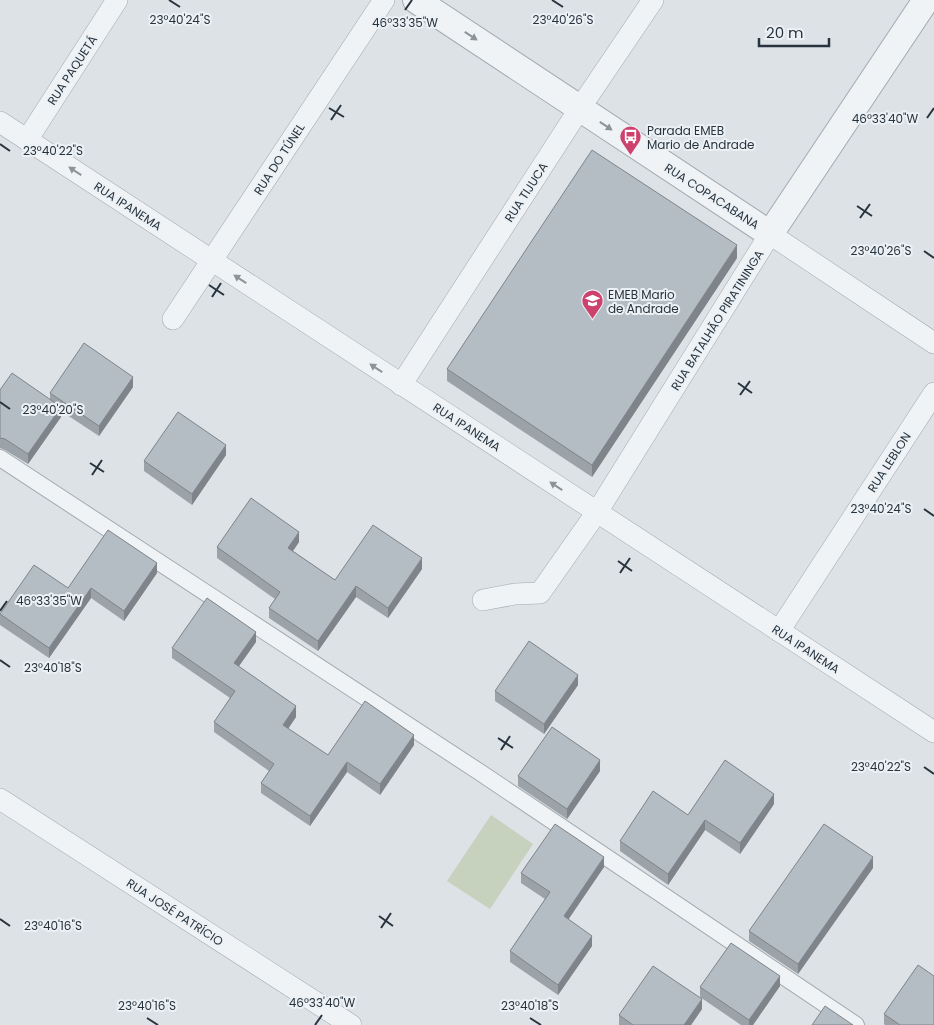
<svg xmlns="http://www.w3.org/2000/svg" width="934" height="1025" viewBox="0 0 934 1025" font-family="Poppins,sans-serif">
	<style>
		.green { fill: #c6d1be }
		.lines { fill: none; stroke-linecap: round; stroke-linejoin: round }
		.pedestrian-casing { stroke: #a3aab1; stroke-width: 18 }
		.minor-casing { stroke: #a3aab1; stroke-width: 22 }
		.tertiary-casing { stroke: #a3aab1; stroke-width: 28 }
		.pedestrian { stroke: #f0f3f5; stroke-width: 16 }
		.minor { stroke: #f0f3f5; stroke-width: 21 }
		.tertiary { stroke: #f0f3f5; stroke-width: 26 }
		.wall { fill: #9ba3a9 }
		.shaded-wall { fill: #7e8489 }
		.building { fill: #b4bdc4; stroke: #7e8489 }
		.oneway { fill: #8c9399 }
		.ticks { fill: none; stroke: #27333d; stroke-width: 2 }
		.labels { text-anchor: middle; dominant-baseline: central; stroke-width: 4; stroke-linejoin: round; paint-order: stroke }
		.street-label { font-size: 12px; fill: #27333d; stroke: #ecf1f5 }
		.poi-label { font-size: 12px; fill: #27333d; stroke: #ecf1f5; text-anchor: start }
		.ticks-label { font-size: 12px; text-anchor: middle; fill: #27333d; stroke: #ecf1f5; stroke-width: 4; stroke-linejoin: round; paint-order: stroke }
	</style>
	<rect width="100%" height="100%" fill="#dde2e7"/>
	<!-- green -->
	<path class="green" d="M491,815l42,29 -43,65 -43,-28z"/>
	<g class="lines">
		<defs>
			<path id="pedestrian" d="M0,458l481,315 375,252"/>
			<g id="minor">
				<path d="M0,122l934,610"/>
				<path d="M27,140l90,-140"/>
				<path d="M173,319l211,-319"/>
				<path d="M401,385l179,-277 73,-108"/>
				<path d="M483,600l32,-6 25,-1 57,-81 173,-278 164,109"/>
				<path d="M779,631l155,-238"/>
				<path d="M0,799l351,226"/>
			</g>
			<path id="tertiary" d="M416,0l354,234 156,-234"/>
		</defs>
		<!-- pedestrian casing -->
		<use href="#pedestrian" class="pedestrian-casing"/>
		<!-- minor casing -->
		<use href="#minor" class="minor-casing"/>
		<!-- tertiary casing -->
		<use href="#tertiary" class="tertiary-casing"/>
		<!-- pedestrian -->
		<use href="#pedestrian" class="pedestrian"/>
		<!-- minor -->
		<use href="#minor" class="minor"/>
		<!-- tertiary -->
		<use href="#tertiary" class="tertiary"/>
	</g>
	<!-- wall -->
	<g class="wall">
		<path d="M737,258l-145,219 -145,-96v-12z"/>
		<path d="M133,387l-34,49 -38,-25v6l-33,47 -23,-14 -5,-2v-58l50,9v-6z"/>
		<path d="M226,455l-34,50 -48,-34v-10z"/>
		<path d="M299,542l-6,9 42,29 87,-11 -34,49 -32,-21 -38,54 -49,-33v-10l6,-9 -58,-41v-11z"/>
		<path d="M157,573l-33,48 -33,-23 -42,60 -49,-33v-11l68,-26z"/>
		<path d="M256,642l-17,24 57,51 -8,12 40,26 86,-10 -34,50 -33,-23 -37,54 -49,-33v-10l8,-12 -55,-39v-10l16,-24 -58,-40v-10z"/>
		<path d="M578,685l-34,49 -49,-33v-10z"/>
		<path d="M600,771l-33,48 -49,-33v-10z"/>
		<path d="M774,804l-34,50 -35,-24 -37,55 -48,-34v-10l68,-26z"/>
		<path d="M604,867l-36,52 24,27 -34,49 -48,-33v-11l35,-52 -24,-16v-10z"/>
		<path d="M873,868l-75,106 -49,-33v-10z"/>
		<path d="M780,986l-27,39h-12l-41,-28v-10z"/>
		<path d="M702,1009l-11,16h-72v-10z"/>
		<path d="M884,1014l50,11h-49l-1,-1z"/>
	</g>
	<!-- shaded-wall -->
	<g class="shaded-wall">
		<path d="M737,245v13l-145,219v-12z"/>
		<path d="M133,377v10l-34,49v-10z"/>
		<path d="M61,407v10l-33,47v-10z"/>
		<path d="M226,445v10l-34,50v-11z"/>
		<path d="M299,532v10l-11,16v-10z"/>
		<path d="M422,558v11l-34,49v-10z"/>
		<path d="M157,563v10l-33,48v-10z"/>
		<path d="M356,586v11l-38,54v-10z"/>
		<path d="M91,588v10l-42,60v-10z"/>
		<path d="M256,632v10l-22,31v-10z"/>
		<path d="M578,675v10l-34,49v-10z"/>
		<path d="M296,706v11l-13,19v-11z"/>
		<path d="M414,735v10l-34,50v-11z"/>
		<path d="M600,760v11l-33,48v-10z"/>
		<path d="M347,762v10l-37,54v-10z"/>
		<path d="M774,794v10l-34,50v-11z"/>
		<path d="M705,820v10l-37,55v-11z"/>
		<path d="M604,857v10l-40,59v-10z"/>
		<path d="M873,857v11l-35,49v-10z"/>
		<path d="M838,906v11l-40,57v-10z"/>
		<path d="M592,936v10l-34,49v-10z"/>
		<path d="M780,976v10l-27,39h-4v-5z"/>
		<path d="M702,999v10l-11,16h-7z"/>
	</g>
	<!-- building -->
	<g class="building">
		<path d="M592,150l145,95 -145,220 -145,-96z"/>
		<path d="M84,343l49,34 -34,49 -49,-33z"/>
		<path d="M12,373l49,34 -33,47 -23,-15 -5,-1v-48z"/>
		<path d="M178,412l48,33 -34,49 -48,-33z"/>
		<path d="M251,498l48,34 -11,16 47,32 38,-55 49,33 -34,50 -32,-22 -38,55 -49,-33 11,-16 -63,-45z"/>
		<path d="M108,530l49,33 -33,48 -33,-23 -42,60 -49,-34 34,-49 34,23z"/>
		<path d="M207,598l49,34 -22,31 62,43 -13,19 45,30 37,-54 49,34 -34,49 -33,-22 -37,54 -49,-33 13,-19 -60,-42 21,-31 -63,-43z"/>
		<path d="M529,641l49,34 -34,49 -49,-33z"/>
		<path d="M552,727l48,33 -33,49 -49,-33z"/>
		<path d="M725,760l49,34 -34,49 -35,-23 -37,54 -48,-33 33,-50 35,24z"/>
		<path d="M555,824l49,33 -40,59 28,20 -34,49 -48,-34 40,-59 -29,-19z"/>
		<path d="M824,824l49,33 -75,107 -49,-33z"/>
		<path d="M731,943l49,33 -31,44 -49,-33z"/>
		<path d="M918,965l16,11v49h-34l-16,-11z"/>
		<path d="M653,966l49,33 -18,26h-51l-14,-10z"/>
		<path d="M825,1006l28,19h-41z"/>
	</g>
	<!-- one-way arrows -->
	<defs><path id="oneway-solid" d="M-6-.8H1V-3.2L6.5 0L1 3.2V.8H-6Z" transform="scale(1.25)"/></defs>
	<g class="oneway">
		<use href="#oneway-solid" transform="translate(471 36) rotate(33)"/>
		<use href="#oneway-solid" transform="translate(606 126) rotate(34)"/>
		<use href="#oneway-solid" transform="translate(75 171) rotate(-147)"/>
		<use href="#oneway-solid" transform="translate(240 279) rotate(-147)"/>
		<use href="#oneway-solid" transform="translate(376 368) rotate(-147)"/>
		<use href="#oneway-solid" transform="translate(556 486) rotate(-147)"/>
	</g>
	<!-- ticks -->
	<path class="ticks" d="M169,0l11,7M552,0l11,7M405,10l7,-10M329,108l15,9M927,118l7,-10M331,120l10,-15M0,144l10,7M857,206l15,10M860,218l10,-14M924,251l10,7M209,285l15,10M212,297l9,-14M738,383l14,10M740,395l10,-14M0,402l10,7M90,463l14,9M92,475l10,-15M924,509l10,7M618,561l14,10M620,573l10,-15M0,611l7,-10M0,660l10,7M498,738l15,10M501,750l9,-14M924,767l10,7M379,916l14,10M0,919l10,7M381,928l10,-15M147,1018l11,7M530,1018l11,7M315,1025l7,-10"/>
	<!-- icons -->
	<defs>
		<symbol id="bus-pin" viewBox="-11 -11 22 30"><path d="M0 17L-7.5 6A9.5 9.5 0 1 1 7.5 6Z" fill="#cd416d" stroke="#ecf1f5"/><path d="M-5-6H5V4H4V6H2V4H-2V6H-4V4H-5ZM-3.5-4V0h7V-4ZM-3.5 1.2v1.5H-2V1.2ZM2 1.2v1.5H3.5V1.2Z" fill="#fff"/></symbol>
		<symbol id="school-pin" viewBox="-11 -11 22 30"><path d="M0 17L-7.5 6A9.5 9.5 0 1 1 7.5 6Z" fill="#cd416d" stroke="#ecf1f5"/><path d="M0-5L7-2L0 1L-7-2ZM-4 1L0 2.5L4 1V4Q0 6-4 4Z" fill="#fff"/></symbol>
	</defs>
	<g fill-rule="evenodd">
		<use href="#bus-pin" x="618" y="124" width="25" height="34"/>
		<use href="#school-pin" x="580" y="288" width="25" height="34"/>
	</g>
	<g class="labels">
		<!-- street labels -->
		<g class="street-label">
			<text transform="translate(72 70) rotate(-57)">RUA PAQUETÁ</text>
			<text transform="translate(279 159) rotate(-57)">RUA DO TÚNEL</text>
			<text transform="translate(526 192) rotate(-57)">RUA TIJUCA</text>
			<text transform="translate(712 196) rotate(33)">RUA COPACABANA</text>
			<text transform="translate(128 206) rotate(33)">RUA IPANEMA</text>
			<text transform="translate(717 320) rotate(-58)">RUA BATALHÃO PIRATININGA</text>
			<text transform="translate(467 427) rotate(33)">RUA IPANEMA</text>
			<text transform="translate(889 462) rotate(-57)">RUA LEBLON</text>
			<text transform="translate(806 649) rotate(33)">RUA IPANEMA</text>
			<text transform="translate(175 912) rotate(33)">RUA JOSÉ PATRÍCIO</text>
		</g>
		<!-- poi labels -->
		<g class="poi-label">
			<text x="647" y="130">Parada EMEB<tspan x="647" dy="14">Mario de Andrade</tspan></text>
			<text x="608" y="294">EMEB Mario<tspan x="608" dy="14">de Andrade</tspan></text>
		</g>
	</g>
	<g class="ticks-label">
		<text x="180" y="24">23°40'24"S</text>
		<text x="563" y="24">23°40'26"S</text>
		<text x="405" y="27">46°33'35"W</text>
		<text x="885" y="123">46°33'40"W</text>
		<text x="53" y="155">23°40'22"S</text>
		<text x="881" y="255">23°40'26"S</text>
		<text x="53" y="414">23°40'20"S</text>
		<text x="881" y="513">23°40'24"S</text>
		<text x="49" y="605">46°33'35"W</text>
		<text x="53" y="672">23°40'18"S</text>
		<text x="881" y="771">23°40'22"S</text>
		<text x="53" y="930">23°40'16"S</text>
		<text x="322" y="1007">46°33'40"W</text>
		<text x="147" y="1010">23°40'16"S</text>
		<text x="530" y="1010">23°40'18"S</text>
	</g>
	<!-- scale -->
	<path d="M759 38v8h70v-8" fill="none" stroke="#27333d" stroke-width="2.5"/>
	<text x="766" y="38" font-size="15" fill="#27333d" stroke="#ecf1f5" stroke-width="4" paint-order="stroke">20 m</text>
</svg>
